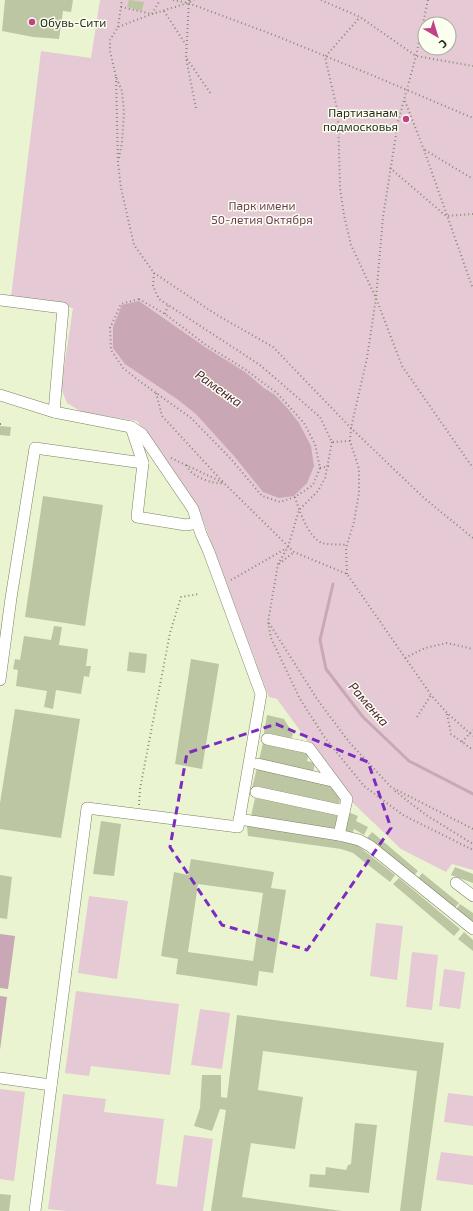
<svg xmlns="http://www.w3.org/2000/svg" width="473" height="1211" viewBox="0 0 473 1211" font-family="'Exo 2',sans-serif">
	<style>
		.green { fill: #e5c9d4; fill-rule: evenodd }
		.water { fill: #c9a7b5 }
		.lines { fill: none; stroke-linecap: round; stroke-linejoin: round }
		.stream { stroke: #c9a7b5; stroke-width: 3 }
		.building { fill: #bdc6a3; fill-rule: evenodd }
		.minor-casing { stroke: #7a8261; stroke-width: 12 }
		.path { stroke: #858b74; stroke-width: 2; stroke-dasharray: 1 3; stroke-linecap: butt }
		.minor { stroke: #fff; stroke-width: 11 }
		.marked { fill: none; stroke: #7b2cbf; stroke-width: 3; stroke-dasharray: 8 5; stroke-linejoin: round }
		.poi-dot { fill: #c54186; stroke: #fbfff0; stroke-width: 1.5 }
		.labels { text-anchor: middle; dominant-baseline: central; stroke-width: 3; stroke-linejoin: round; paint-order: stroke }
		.poi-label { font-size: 12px; fill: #292c1f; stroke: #fbfff0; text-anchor: start }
		.park-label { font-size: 12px; fill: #6d3c53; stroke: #fbfff0 }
		.water-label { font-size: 13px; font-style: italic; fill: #502239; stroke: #fbfff0 }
	</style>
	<rect width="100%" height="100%" fill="#ebf4d1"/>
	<!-- green -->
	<g class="green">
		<path d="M100,0h373v870l-21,-6 -6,8 -45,-23 -49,-47 -75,-103 -8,-2 -69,-185 -63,-91 -55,-9 -15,-9 -6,-15 12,-80 -62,-11 30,-246 50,7zM425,24h24v24h-24z"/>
		<path d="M89,896l39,5 -11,78 -39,-6z"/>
		<path d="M376,923l27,3 -6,54 -27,-4z"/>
		<path d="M412,952l26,3 -6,55 -26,-3z"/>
		<path d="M444,969l21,3 -5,37 -21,-3z"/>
		<path d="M76,991l103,13 -9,71 -79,-9 -2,10 -24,-3z"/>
		<path d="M200,1009l30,4 -8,56 -31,-4z"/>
		<path d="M0,1089l25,3 -11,89 -14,-2z"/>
		<path d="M448,1093l25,3v30l-29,-4z"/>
		<path d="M63,1094l43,5 -2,13 60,7 -8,65 21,3 7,-52 29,4 -10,72h-137l-18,-2z"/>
		<path d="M441,1152l32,4v29l-37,-5z"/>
	</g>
	<!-- water -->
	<g class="water">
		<path d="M139,301l66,46 40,25 19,16 11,7 14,15 10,13 12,23 3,20 -7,17 -13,13 -15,2 -16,-6 -29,-36 -38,-42 -19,-15 -52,-35 -12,-16v-21l9,-22z"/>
		<path d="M0,934l15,2 -7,53 -8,-1z"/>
		<path d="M0,996l7,1 -7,53z"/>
	</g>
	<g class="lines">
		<!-- stream -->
		<path class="stream" d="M333,584l-13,56 6,29 37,48 46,44 64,33"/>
	</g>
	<!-- building -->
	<g class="building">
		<path d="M5,0h68l-2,12 -8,-1 -4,28 -26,-2 -31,-6z"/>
		<path d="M129,0l15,2 -2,9 -15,-4z"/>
		<path d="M0,426l11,1 -1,9 -10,-1z"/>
		<path d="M43,496l60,9 -18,121 -60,-9z"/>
		<path d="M54,626l8,1 -3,18 29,4 -2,17h5l-2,11 -5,-1 -3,18 -25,-4 -3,19 -9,-2 3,-16 -31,-5 2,-16 -5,-1 2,-10 5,1 4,-24 27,4z"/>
		<path d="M129,652l18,2 -2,19 -18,-2z"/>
		<path d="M191,659l28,5 -17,105 -27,-5z"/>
		<path d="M15,709l65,10 -19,119 -61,-9v-26z"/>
		<path d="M267,715l17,4 9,15 -2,5 -27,-6z"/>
		<path d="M263,743l46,10 -2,8 8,2 -2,10 -54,-13z"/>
		<path d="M257,768l70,15 13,14 -1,9 -87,-18z"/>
		<path d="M255,798l83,15 -3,18 -84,-15z"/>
		<path d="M348,812l10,4 -2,5 12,6 -4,8 -10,-6 -2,5 -9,-3z"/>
		<path d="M101,821l20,3 -7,52 -21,-2z"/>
		<path d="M247,826l91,14 19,5 38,30 -5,7 -37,-29 -12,-4 -93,-13z"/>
		<path d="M372,832l46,39 -6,6 -45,-39z"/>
		<path d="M191,859l83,13 -3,16 15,2 -13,83 -14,-2 -2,15 -81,-12 2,-15 -17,-3 13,-84 14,3zM198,884l65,9 -10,68 -65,-9z"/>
		<path d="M455,867l18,7v9l-22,-8z"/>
		<path d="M422,873l37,30 -6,7 -36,-30z"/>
		<path d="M0,875l12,2 -5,42 -7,-1z"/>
		<path d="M399,878l61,51 -6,7 -61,-52z"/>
		<path d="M460,904l13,9v13l-18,-15z"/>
		<path d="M464,932l9,8v11l-15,-12z"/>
		<path d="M237,1015l207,28 -23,168h-21l17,-140 -154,-20 -5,39 45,7 -8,52 -44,-6 -9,54 100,14h-131l15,-101 -6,-1 -8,22 -18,-5 6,-18 2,-33h19v22l6,1z"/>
		<path d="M355,1123l22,2 -8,68 -60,-6 1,-13 15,1 1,-8 20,3 2,-5 3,-1z"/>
		<path d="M0,1194l11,1 -2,16h-9z"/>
	</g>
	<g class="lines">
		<defs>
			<g id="minor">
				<path d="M0,300l63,8 -9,104"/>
				<path d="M0,395l54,17 77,15 11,7 51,75 8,25 8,18 52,142 -23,133 -151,-19 -52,403"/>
				<path d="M143,463l-6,54 49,8 11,-2"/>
				<path d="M0,680l11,-82 24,-150 108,15 -12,-36"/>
				<path d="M267,739l42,9 38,51 -8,36"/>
				<path d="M258,764l74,17"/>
				<path d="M256,792l88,19"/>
				<path d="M239,819l100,16 20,5 11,6 103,83"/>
				<path d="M456,883l17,13"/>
				<path d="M0,1078l51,7"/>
			</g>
		</defs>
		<!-- minor casing -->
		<use href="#minor" class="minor-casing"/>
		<!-- path -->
		<g class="path">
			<path d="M173,0l15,3 86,32 100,41 99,42"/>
			<path d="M189,0l-3,58 10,50"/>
			<path d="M321,0l39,17 56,39 57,10"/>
			<path d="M428,0l-12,56 -18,66 -15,95 -7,81 26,68 71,102"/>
			<path d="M121,7l31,7 8,-14"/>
			<path d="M164,11l22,34"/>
			<path d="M118,27l4,-27"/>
			<path d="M187,59l24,35"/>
			<path d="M116,77l2,86 3,25 13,57 20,28 63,42 56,32 78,81 73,70 49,40"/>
			<path d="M405,101l19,49 49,139"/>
			<path d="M425,150l48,29"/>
			<path d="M119,158l3,-15 2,-31 -2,-21 -6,-14 -6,-26v-11l8,-13 34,-13 36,-11 6,-3"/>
			<path d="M390,168l56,48 27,-2"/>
			<path d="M154,273l-1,13 6,13 101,66 60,52 12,25 18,-1"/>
			<path d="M139,299l26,15 41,31 40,25 31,23 27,30 11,21 5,24 -7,17 -18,12 -15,5 -18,-6 -31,-37 -40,-41 -53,-38 -15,-12 -12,-18 -1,-22 11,-24z"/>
			<path d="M165,314l3,-9"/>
			<path d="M156,393l6,23 61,66"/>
			<path d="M0,424h4"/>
			<path d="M332,442l-7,36 -7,13 -19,19 -11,37 -10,17 -10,58 3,16 29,61 25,39 39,48 39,29 70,35"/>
			<path d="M171,458l53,25 70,69 53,22 84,121 16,18 26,23"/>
			<path d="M187,465c1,10 26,20 36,18"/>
			<path d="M320,468l9,-2"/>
			<path d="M295,497c4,13 13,40 27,46 7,2 17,1 25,2"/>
			<path d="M279,564l15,-12"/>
			<path d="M347,574l-1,-26 8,-26 5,-29v-24l-9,-28 1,-13 16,-70 9,-60 -25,-53 -7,-30 -4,-27 -2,-75 -13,-56 35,-40"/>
			<path d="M231,580l56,-32"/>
			<path d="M269,623l48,76 32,43 42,45 82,42"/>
			<path d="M405,658l20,-10 22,-5 26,6"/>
			<path d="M447,714l4,20 22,16"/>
			<path d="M417,717l14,-22"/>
			<path d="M462,742l11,-12"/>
			<path d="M395,791l31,24 47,29"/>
			<path d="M139,805l1,-16 30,-156 11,-36 18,-3"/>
		</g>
		<!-- minor -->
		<use href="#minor" class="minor"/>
	</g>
	<!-- marked area -->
	<path class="marked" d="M276,724l92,38 23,66 -84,122 -85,-25 -52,-78 17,-94z"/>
	<!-- markers -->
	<g class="poi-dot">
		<circle cx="32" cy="22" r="4"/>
		<circle cx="406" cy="119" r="4"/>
	</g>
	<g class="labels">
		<!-- poi labels -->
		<g class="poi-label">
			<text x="40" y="22">Обувь-Сити</text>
			<text x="398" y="112" text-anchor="end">Партизанам<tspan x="398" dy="14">подмосковья</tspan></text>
		</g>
		<!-- park labels -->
		<g class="park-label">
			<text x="262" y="205">Парк имени<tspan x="262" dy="14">50-летия Октября</tspan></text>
		</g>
		<!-- water labels -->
		<g class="water-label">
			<text transform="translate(219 388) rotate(35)">Раменка</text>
			<text transform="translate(369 704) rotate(49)">Раменка</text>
		</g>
	</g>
	<!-- north arrow -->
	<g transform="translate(437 36) rotate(142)"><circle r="19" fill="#fbfff0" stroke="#a7ab9c"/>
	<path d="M0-3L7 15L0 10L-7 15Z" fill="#c54186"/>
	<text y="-6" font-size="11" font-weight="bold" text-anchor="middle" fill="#292c1f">С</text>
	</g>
</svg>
